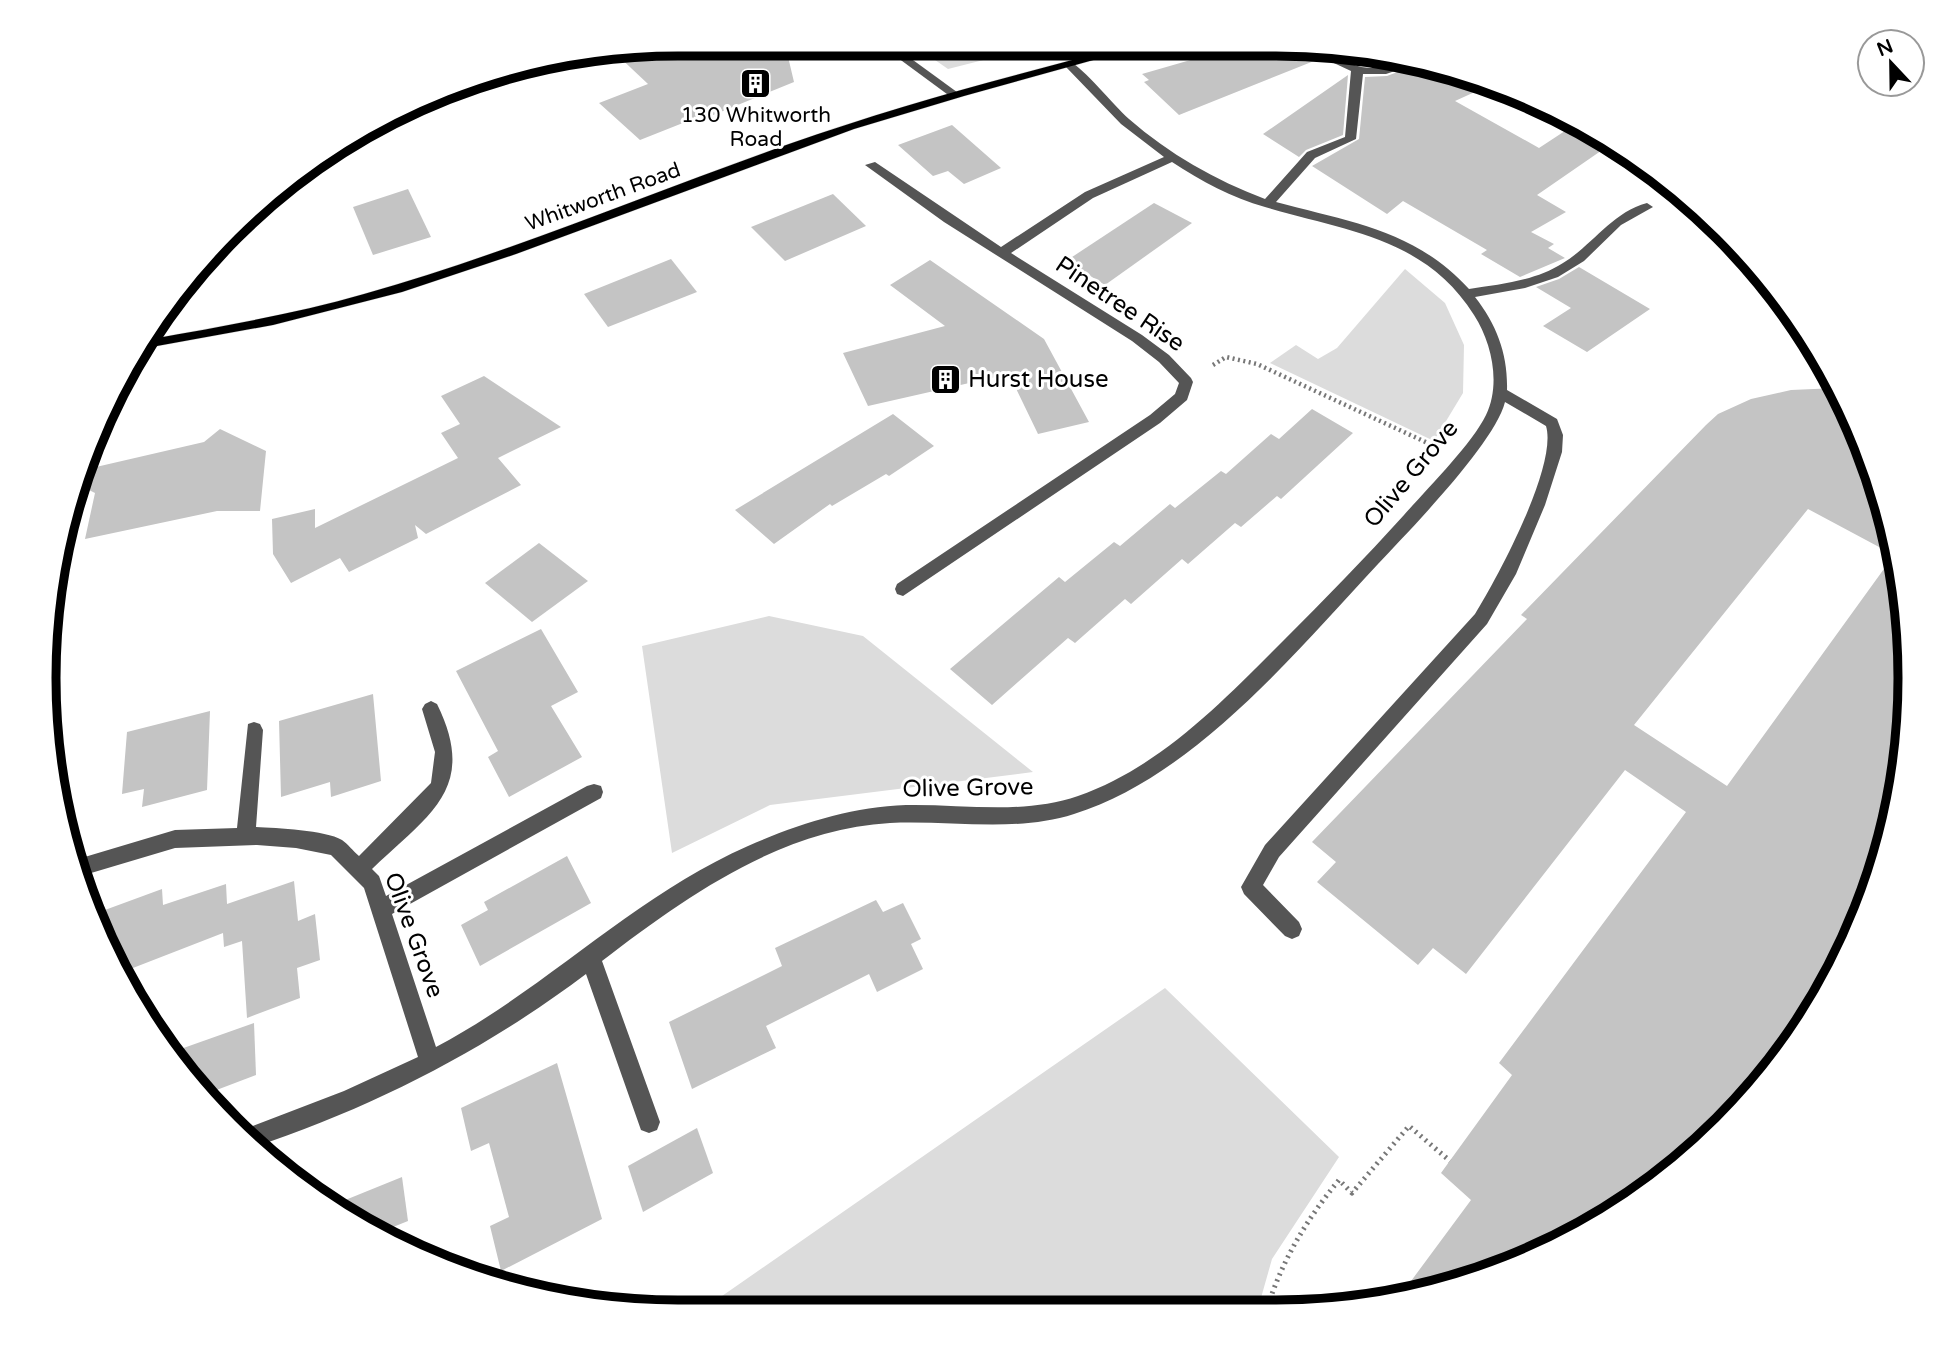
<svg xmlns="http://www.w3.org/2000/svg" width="1954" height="1356" viewBox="0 0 1954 1356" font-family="'Varela Round',sans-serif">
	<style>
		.green { fill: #dcdcdc }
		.building { fill: #c4c4c4; fill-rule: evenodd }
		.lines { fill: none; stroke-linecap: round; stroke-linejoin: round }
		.major-casing { stroke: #dbdbdb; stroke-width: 1 }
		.path-far2 { stroke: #777; stroke-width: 2.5; stroke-dasharray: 1 2.5; stroke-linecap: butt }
		.path-far1 { stroke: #777; stroke-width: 4.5; stroke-dasharray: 2 3.5; stroke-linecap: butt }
		.path { stroke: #777; stroke-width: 5; stroke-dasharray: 2 4.5; stroke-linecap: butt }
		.minor { fill: #555; fill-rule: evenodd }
		.major { fill: #000; fill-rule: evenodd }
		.labels { text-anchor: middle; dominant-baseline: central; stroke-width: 6; stroke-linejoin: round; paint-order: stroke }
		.far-poi-label { font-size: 21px; fill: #000; stroke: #fff }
		.far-street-label { font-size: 21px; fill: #000; stroke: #fff }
		.street-label { font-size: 24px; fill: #000; stroke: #fff }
		.poi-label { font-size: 24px; fill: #000; stroke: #fff; text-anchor: start }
		.rim { fill: none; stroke: #000; stroke-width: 9 }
	</style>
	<rect width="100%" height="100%" fill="#fff"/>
	<!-- green -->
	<g class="green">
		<path d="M912,44h134l-98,25z"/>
		<path d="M1405,269l40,34 19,42 -1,48 -29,48 -164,-78 26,-18 22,14 19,-11z"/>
		<path d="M769,616l94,20 170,136 -263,33 -98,48 -30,-207z"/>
		<path d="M1165,988l174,169 -67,102 -15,53h-558z"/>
	</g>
	<!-- building -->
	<g class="building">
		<path d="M678,44h107l9,38 -93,38 -3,-3 -58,23 -41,-37 49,-19 -34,-32z"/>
		<path d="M1246,44l57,2 2,6 14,7 -140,56 -35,-33 5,-2 -7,-6z"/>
		<path d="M1378,54l21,2 9,3 -32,6 -13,-1z"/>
		<path d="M1421,63l67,23 -33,15 84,47 32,-21h11l26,19 -71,49 29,17 -35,20 23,12 -6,4 17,10 -45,19 -39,-23 6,-4 -84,-49 -16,13 -75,-48 47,-27 6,-62 22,-1z"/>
		<path d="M1348,75l-5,60 -37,15 -7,7 -36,-23z"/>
		<path d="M952,125l49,43 -37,16 -16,-13 -15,5 -35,-31z"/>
		<path d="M408,189l23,48 -58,18 -20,-48z"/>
		<path d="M833,194l33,32 -81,35 -34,-34z"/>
		<path d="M1154,203l38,20 -87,62 -39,-24z"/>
		<path d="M671,259l26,33 -89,35 -24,-33z"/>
		<path d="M930,260l114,79 45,83 -51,12 -29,-60 -141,32 -25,-53 102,-27 -55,-41z"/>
		<path d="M1579,267l71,42 -63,43 -44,-26 28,-18 -35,-21 23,-8z"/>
		<path d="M484,376l77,51 -63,31 23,27 -95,49 -11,-9 3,13 -69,34 -9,-14 -49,25 -18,-29 -1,-35 43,-10v19l143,-70 -17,-25 19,-9 -19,-28z"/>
		<path d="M1837,388l25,48 36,119 12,123 -12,124 -36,119 -59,110 -79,96 -167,120 -160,53 74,-100 -30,-27 71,-98 -13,-12 187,-251 -61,-42 -159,204 -33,-26 -15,17 -101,-83 19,-20 -24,-20 215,-223 -6,-4 185,-190 12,-11 33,-15 40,-9zM1808,509l86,46 -167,231 -93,-61z"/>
		<path d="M1312,409l41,24 -72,66 -4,-3 -36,31 -6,-4 -47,41 -6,-5 -51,45 -6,-5 -50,44 -7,-5 -76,67 -42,-36 109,-92 6,5 49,-40 6,4 50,-42 5,4 46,-37 5,3 45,-40 8,5z"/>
		<path d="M893,414l41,32 -45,30 -3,-2 -54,32 -2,-2 -56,40 -39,-34z"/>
		<path d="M220,429l46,22 -6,60h-43l-132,28 10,-46 -16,-8 4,-15 121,-28z"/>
		<path d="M539,543l49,38 -56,41 -47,-39z"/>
		<path d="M541,629l37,63 -27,14 31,51 -73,40 -21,-40 10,-6 -42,-80z"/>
		<path d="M373,694l8,87 -50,16 -1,-15 -49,15 -2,-76z"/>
		<path d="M210,711l-3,79 -65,17 2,-18 -22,5 5,-62z"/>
		<path d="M567,856l24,47 -111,63 -19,-41 27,-15 -4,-8z"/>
		<path d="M294,881l4,40 17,-7 5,46 -23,8 3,30 -53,20 -5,-77 -18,6 -1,-14 -103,40 -11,-16 -15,-43 68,-25 1,16 63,-21 1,20z"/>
		<path d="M876,900l7,12 20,-9 18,36 -10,5 12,25 -46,23 -8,-18 -103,52 10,22 -84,41 -23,-67 113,-56 -7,-18z"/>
		<path d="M254,1023l2,52 -50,19 -31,-43z"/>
		<path d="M557,1063l45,156 -101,52 -11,-45 19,-9 -20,-74 -18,8 -10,-43z"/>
		<path d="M697,1128l16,45 -70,39 -15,-46z"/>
		<path d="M402,1177l6,44 -30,12 -50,-26z"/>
	</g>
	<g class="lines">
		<defs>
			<path id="major" d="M1134,44h17l-187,52 -110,33 -338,125 -114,38 -129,33 -127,23 6,-9c71,-13 143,-25 212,-45 145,-41 283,-100 425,-150 113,-40 229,-70 345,-100z"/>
		</defs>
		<!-- major casing -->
		<use href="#major" class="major-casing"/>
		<!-- path-far2 -->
		<path class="path-far2" d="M961,57l51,-13"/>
		<!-- path-far1 -->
		<path class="path-far1" d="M1213,365l13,-8 31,7 175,81"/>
		<!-- path -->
		<path class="path" d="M1266,1312c15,-50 40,-92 73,-132l13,13 57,-67 41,35"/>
		<!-- minor -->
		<g class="minor">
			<path d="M879,44h12l70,51 -10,2z"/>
			<path d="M1305,47c23,2 41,20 65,21 18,1 33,-11 49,-5l-33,11h-23l-7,65 -41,19 -39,44c73,20 138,27 193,87 32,-5 66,-8 94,-26 31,-19 48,-50 84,-60l6,4 -32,18 -37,36 -26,16 -33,11 -50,9c22,28 33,58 32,93l50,29 6,16 -1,17 -17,53 -29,69 -29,50 -208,233 -16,28 36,37 3,7 -3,7 -7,3 -7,-3 -41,-42 -3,-7 24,-42 210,-231c22,-35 83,-149 71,-188l-41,-24c-10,41 -96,129 -127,162 -83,89 -185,213 -304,250 -59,19 -123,6 -184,9 -109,6 -205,74 -288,138l58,161 -3,8 -8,3 -8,-3 -55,-156c-101,76 -212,133 -332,173l-17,-15 107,-41 74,-34 -54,-169 -33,-33 -35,-7 -39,-3 -82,3 -94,28 -5,-16 2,-1 97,-29 62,-2 11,-104 6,-2 6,2 3,6 -7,97c21,1 69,3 86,13 6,4 11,11 17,16l72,-73 4,-31 -13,-43 3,-5 6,-3 6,3c42,85 -9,111 -65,165l7,7 7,20 201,-110 7,-2 7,2 2,6 -2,6 -209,116 44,133c110,-58 198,-151 312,-201 50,-22 103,-39 158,-41 58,-1 117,10 172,-9 83,-29 146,-96 206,-156 41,-41 81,-82 120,-125 22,-25 68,-71 82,-100 15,-31 6,-72 -12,-100 -49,-78 -129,-84 -209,-108 -33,-9 -64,-26 -93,-45l-79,36 -82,55 131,82 27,20 22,23 2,4 -6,18 -27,23 -257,173 -6,-2 -2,-5 2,-5 253,-169 25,-21 4,-11 -20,-21 -27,-21 -188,-119 -79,-57 10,-3 126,85 84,-55 79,-35 -43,-33 -55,-57v-4l4,-1c13,5 44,44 59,57 40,35 86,61 136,80l42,-47 38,-15 6,-66 -45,-21z"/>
		</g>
		<!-- major -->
		<use href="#major" class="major"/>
	</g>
	<!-- icons -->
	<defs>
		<symbol id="building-square" viewBox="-11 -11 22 22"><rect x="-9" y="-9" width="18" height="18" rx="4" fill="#000" stroke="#fff"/><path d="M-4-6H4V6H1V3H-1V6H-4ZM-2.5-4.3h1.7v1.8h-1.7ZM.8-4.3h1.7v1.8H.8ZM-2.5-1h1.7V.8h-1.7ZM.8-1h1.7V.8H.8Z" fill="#fff"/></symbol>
	</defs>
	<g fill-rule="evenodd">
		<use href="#building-square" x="738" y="66" width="35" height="35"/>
		<use href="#building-square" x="928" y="362" width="35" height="35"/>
	</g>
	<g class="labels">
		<!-- far-poi labels -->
		<g class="far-poi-label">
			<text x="756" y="115">130 Whitworth<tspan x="756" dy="24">Road</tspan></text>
		</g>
		<!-- far-street labels -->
		<g class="far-street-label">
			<text transform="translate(603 197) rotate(-20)">Whitworth Road</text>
		</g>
		<!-- street labels -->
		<g class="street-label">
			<text transform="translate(1120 304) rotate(34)">Pinetree Rise</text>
			<text transform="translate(1411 474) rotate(-50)">Olive Grove</text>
			<text transform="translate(968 788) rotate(-1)">Olive Grove</text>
			<text transform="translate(414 935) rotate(70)">Olive Grove</text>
		</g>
		<!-- poi labels -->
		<g class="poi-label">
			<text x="968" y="379">Hurst House</text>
		</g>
	</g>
	<!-- crop -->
	<path d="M0 0H1954V1356H0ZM678 56H1276A622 622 0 0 1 1898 678V678A622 622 0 0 1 1276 1300H678A622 622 0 0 1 56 678V678A622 622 0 0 1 678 56Z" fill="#fff" fill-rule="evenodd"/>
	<path class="rim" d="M678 56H1276A622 622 0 0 1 1898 678V678A622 622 0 0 1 1276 1300H678A622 622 0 0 1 56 678V678A622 622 0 0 1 678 56Z"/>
	<!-- north arrow -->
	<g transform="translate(1891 63) rotate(338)"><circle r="33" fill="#ffffff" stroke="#999999" stroke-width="2"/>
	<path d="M0-5L12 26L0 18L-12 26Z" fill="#000000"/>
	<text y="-10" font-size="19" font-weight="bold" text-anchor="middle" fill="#000000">N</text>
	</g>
</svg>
